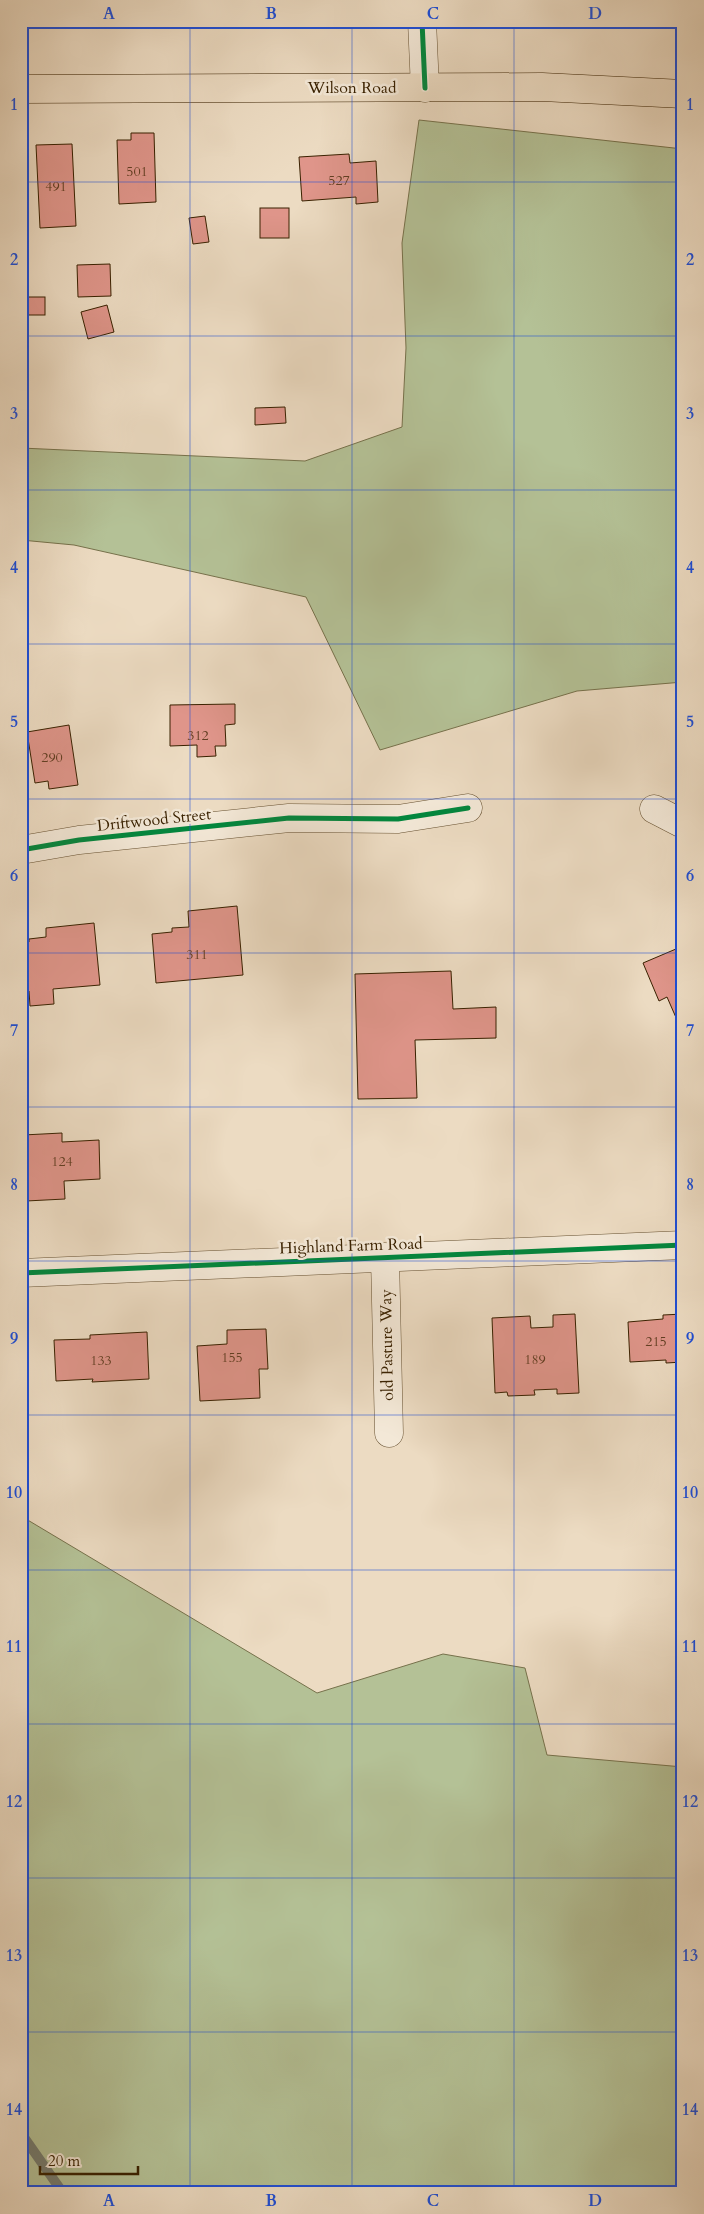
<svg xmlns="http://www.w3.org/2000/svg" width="704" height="2214" viewBox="0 0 704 2214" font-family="Cardo,serif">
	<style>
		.green { fill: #b4c196; stroke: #76714b }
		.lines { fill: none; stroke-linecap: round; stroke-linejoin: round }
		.stream { stroke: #747c70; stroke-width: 10 }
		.building { fill: #df958a; stroke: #392100 }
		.minor-casing { stroke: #665030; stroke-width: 29 }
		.major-casing { stroke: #392100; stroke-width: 29 }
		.minor { stroke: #f3e8d7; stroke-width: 28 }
		.major { stroke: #ecdbc2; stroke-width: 28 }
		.cycleway-casing { stroke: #f3e8d7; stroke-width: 8 }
		.cycleway { stroke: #00873e; stroke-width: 5 }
		.grid { fill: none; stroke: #1d4ed8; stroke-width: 1; stroke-opacity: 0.55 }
		.labels { text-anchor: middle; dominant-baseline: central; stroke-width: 5; stroke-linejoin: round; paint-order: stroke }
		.number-label { font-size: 14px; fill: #623e22 }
		.street-label { font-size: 16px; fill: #392100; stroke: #f3e8d7 }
		.neatline { fill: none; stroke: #1d4ed8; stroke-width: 2 }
		.grid-label { font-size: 16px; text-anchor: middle; font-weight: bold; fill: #1d4ed8 }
	</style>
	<rect width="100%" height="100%" fill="#ecdbc2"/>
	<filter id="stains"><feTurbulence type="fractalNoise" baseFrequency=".004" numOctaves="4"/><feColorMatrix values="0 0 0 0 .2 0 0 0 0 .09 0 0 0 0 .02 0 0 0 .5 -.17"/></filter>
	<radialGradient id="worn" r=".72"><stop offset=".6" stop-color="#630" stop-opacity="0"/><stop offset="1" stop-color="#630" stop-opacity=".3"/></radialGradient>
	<!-- green -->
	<g class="green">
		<path d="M419,120l264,29v533l-106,9 -197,59 -74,-153 -232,-52 -53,-5v-92l284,13 97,-34 4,-79 -4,-105z"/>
		<path d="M21,1516l296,177 126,-39 82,14 22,87 136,12v426h-662z"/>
	</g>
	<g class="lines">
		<!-- stream -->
		<path class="stream" d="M21,2133l42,60"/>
	</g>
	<!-- building -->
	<g class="building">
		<path d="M131,133h23l2,69 -37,2 -2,-64h14z"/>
		<path d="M72,144l4,82 -36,2 -4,-83z"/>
		<path d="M349,154l1,9 26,-2 2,41 -22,2v-7l-54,4 -3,-44z"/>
		<rect x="260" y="208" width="29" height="30"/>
		<path d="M205,216l4,26 -16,2 -4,-26z"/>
		<path d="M110,264l1,32 -33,1 -1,-32z"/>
		<rect x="25" y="297" width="20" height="18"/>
		<path d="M107,305l7,27 -26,7 -7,-27z"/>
		<path d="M285,407l1,16 -31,2v-17z"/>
		<path d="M235,704v20l-10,1 1,21h-11l1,10 -19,1v-12l-27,1v-41z"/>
		<path d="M69,725l9,60 -29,4 -1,-8 -13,2 -8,-51z"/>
		<path d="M237,906l6,69 -87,8 -4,-49 20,-2v-4l17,-1 -1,-16z"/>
		<path d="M94,923l6,62 -47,4 1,15 -24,2 -1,-15 -8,1v-49l8,-1v-3l17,-2v-9z"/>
		<path d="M683,946v82l-2,1 -14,-32 -8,4 -16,-38z"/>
		<path d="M451,971l2,38 43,-2v31l-81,2 2,58 -59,1 -3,-125z"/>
		<path d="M62,1133v9l37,-2 1,39 -36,2 1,18 -39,2 -3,-66z"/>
		<path d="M575,1314l4,79 -22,1v-5l-23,1 1,5 -27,1 -1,-4 -12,1 -3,-75 38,-2 1,12 22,-1v-12z"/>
		<path d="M683,1314v48l-17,1v-3l-36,2 -2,-40 35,-3v-4z"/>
		<path d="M266,1329l2,40h-9l1,29 -60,3 -3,-55 30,-2v-14z"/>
		<path d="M147,1332l2,47 -57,3 1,-3 -37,2 -2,-41 36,-1v-4z"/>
	</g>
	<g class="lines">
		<defs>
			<g id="minor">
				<path d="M422,21l3,67"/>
				<path d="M654,809l29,15"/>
				<path d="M21,850l58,-10 210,-22 109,1 70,-11"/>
				<path d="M385,1257l4,176"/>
				<path d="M21,1273l662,-28"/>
			</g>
			<path id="major" d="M21,89l521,-2 141,7"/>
		</defs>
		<!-- minor casing -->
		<use href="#minor" class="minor-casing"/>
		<!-- major casing -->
		<use href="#major" class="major-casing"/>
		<!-- minor -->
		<use href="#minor" class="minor"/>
		<!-- major -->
		<use href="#major" class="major"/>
		<defs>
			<g id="cycleway">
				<path d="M422,21l3,67"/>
				<path d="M21,850l58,-10 210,-22 109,1 70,-11"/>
				<path d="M21,1273l662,-28"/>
			</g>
		</defs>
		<!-- cycleway casing -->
		<use href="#cycleway" class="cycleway-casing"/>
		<!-- cycleway -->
		<use href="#cycleway" class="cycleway"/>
	</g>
	<!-- grid -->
	<path class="grid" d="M190,21v2172M352,21v2172M514,21v2172M21,182h662M21,336h662M21,490h662M21,644h662M21,799h662M21,953h662M21,1107h662M21,1261h662M21,1415h662M21,1570h662M21,1724h662M21,1878h662M21,2032h662"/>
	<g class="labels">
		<!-- number labels -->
		<g class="number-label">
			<text x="137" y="171">501</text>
			<text x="339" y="180">527</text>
			<text x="56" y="186">491</text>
			<text x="198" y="735">312</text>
			<text x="52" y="757">290</text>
			<text x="197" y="954">311</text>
			<text x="62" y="1161">124</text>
			<text x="656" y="1341">215</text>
			<text x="232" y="1357">155</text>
			<text x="535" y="1359">189</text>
			<text x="101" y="1360">133</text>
		</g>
		<!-- street labels -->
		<g class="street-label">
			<text x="352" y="88">Wilson Road</text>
			<text transform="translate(154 820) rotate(-6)">Driftwood Street</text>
			<text transform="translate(351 1246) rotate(-2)">Highland Farm Road</text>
			<text transform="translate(387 1345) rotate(-91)">old Pasture Way</text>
		</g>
	</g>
	<!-- margin -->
	<rect width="704" height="2214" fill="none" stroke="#ecdbc2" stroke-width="55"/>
	<!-- scale -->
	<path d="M40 2166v8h98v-8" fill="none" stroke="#392100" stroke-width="2.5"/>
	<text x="48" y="2166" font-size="15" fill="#392100" stroke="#f3e8d7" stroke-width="4" paint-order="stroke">20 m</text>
	<rect x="28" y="28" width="648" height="2158" class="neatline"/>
	<g class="grid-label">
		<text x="109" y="19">A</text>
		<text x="271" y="19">B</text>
		<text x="433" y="19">C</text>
		<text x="595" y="19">D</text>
		<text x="14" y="110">1</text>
		<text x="690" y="110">1</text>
		<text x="14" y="265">2</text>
		<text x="690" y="265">2</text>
		<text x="14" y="419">3</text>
		<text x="690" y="419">3</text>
		<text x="14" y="573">4</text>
		<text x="690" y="573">4</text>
		<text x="14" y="727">5</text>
		<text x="690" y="727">5</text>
		<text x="14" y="881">6</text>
		<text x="690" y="881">6</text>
		<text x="14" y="1036">7</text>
		<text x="690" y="1036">7</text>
		<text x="14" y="1190">8</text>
		<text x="690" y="1190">8</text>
		<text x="14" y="1344">9</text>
		<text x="690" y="1344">9</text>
		<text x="14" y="1498">10</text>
		<text x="690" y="1498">10</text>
		<text x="14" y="1652">11</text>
		<text x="690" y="1652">11</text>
		<text x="14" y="1807">12</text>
		<text x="690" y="1807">12</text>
		<text x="14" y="1961">13</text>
		<text x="690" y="1961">13</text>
		<text x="14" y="2115">14</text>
		<text x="690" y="2115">14</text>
		<text x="109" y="2206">A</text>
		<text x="271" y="2206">B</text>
		<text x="433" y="2206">C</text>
		<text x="595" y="2206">D</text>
	</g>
	<rect width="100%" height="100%" filter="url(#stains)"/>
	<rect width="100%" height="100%" fill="url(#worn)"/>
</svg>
